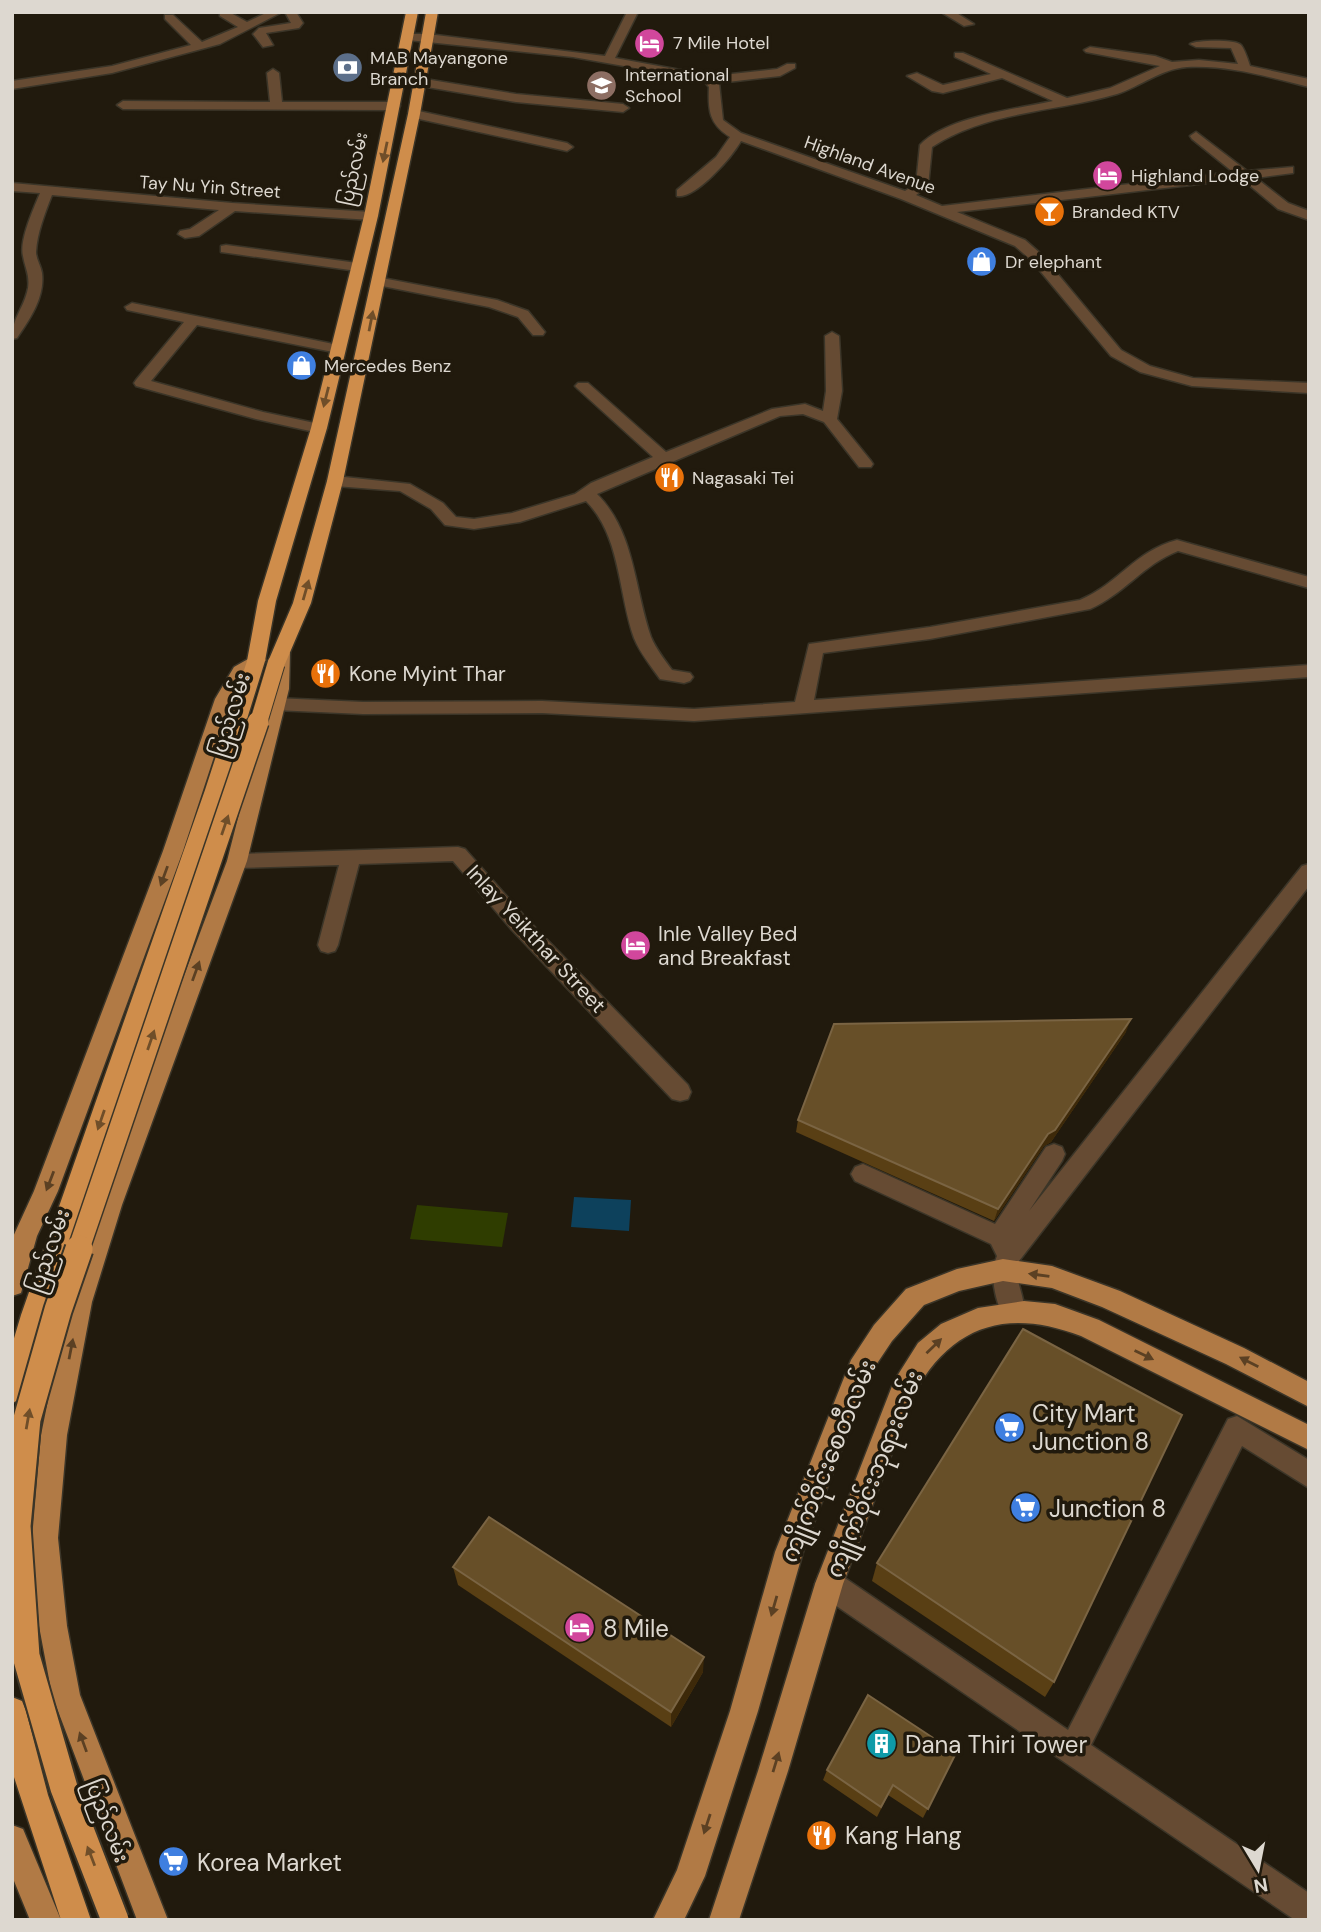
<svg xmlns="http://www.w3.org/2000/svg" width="1321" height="1932" viewBox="0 0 1321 1932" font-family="'DM Sans','Noto Sans Myanmar',sans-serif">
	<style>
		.green { fill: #2f3d00 }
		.water { fill: #0d415c }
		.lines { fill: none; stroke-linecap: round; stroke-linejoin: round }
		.street-casing { stroke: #3b3528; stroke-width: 3 }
		.primary-casing { stroke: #3b3528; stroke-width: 3 }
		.highway-casing { stroke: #3b3528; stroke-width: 3 }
		.street { fill: #664b33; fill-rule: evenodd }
		.primary { fill: #b17a45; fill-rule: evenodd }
		.highway { fill: #cf8d4b; fill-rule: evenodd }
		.highway-bridge-far2-casing { stroke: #3b3528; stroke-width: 19; stroke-linecap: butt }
		.highway-bridge-far1-casing { stroke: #3b3528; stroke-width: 24; stroke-linecap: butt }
		.highway-bridge-casing { stroke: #3b3528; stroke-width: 31; stroke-linecap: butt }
		.highway-bridge-far2 { stroke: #cf8d4b; stroke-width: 17 }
		.highway-bridge-far1 { stroke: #cf8d4b; stroke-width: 21 }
		.highway-bridge { stroke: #cf8d4b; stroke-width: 27 }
		.wall { fill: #593f14 }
		.shaded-wall { fill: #3d2909 }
		.building { fill: #674f28; stroke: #7a6443; stroke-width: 2 }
		.oneway { fill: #6f4e29 }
		.oneway2 { fill: #5b4023 }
		.labels { text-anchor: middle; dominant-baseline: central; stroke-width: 7; stroke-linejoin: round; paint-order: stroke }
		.far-poi-label { font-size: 18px; fill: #ddd8d0; stroke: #211a0d; text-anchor: start }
		.far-street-label { font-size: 18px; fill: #ddd8d0; stroke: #211a0d }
		.poi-label { font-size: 21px; fill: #ddd8d0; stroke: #211a0d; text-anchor: start }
		.street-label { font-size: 21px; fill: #ddd8d0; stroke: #211a0d }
		.near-poi-label { font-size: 24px; fill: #ddd8d0; stroke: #211a0d; text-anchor: start }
		.near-street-label { font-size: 24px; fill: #ddd8d0; stroke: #211a0d }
	</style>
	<rect width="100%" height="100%" fill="#211a0d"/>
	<!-- green -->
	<path class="green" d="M417,1205l91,8 -6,34 -92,-8z"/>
	<!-- water -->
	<path class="water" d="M574,1197l57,3 -2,31 -58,-4z"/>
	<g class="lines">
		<defs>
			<g id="street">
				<path d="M220,12h9l18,10 21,-10h14l-62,32 -108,29 -100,16v-8l100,-15 79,-21 -26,-26v-4h8l29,27 36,-15 -18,-11z"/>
				<path d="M285,12h11l7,11 -4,5 -33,5 7,12 -10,2 -10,-13 6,-6 32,-5z"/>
				<path d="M627,12h11l-23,46 98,18 64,-7 10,-5h8v4l-15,8 -61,7 4,37 18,13 164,58 11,-7 4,-39c26,-28 96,-36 133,-44l-51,-23 -59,15 -11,-2 -25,-15 10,-3 26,12 48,-11 -36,-17v-4h8l104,45 43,-10 50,-22 -74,-14 -2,-2 6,-3 65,9 17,6 27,-2 39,4 -7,-16 -35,-1 -6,-3c6,-4 45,-5 51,1 4,5 7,15 9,21l59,13v8c-40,-10 -80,-22 -122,-20 -26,2 -46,19 -70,27 -60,18 -131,17 -185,53l-4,39 -12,9 26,11 291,-34 -41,-33 -2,-3 6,-4 51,39 46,-4v6l-37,5 32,25 21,8v9l-31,-11 -36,-30 -285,33 68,28 16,14 80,96 29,16 43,12 116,5v10l-117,-7 -52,-14 -29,-16 -80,-96 -16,-14 -114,-47 -160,-58c-9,16 -45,58 -64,55v-6l39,-33 14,-20c-21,-13 -22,-27 -21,-50l-6,-7 -130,-23 -165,-17 -6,-3 6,-3h20l177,22z"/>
				<path d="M941,12h14l19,12 -10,2z"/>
				<path d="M273,69l6,4 3,29h112l6,4 -6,4 -271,-1 -6,-4 6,-4 147,1 -3,-29z"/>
				<path d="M419,78l97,16 107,10 6,4 -6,4 -107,-10 -101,-17 -2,-3z"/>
				<path d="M414,110l153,33 6,4 -6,4 -157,-34v-6z"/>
				<path d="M12,183l220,20 139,9 7,4 -7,4 -136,-9 -36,25 -14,2 -7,-4 2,-3 10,-2 29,-19 -167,-15c-7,18 -15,38 -16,57 0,7 5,14 6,21 3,24 -12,46 -25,65l-5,1c0,-22 12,-30 16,-51 2,-13 -3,-20 -5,-32 -4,-16 11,-48 17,-63l-28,-2z"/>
				<path d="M226,245l131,18 7,4 -7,4 -136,-19v-6z"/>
				<path d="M377,277l120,23 31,11 17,21 -2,3h-10l-15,-18 -29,-10 -117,-23v-6z"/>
				<path d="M132,303l211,43 2,3 -2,3 -5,1 -141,-28 -46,56 112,31 61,13 3,3 -8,5 -63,-14 -120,-33 -2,-3 2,-3 48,-58 -57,-12 -2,-3z"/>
				<path d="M832,332l7,4 3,55 -5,28 34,42 2,3 -2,3h-12l-35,-45 -21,-8 -23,2 -183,78c38,38 37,94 54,143 5,12 13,22 21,33l18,3 3,4 -3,4 -6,2 -24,-4c-9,-13 -20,-26 -26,-41 -16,-45 -13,-102 -48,-137l-66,21 -46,7 -29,-4 -14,-16 -31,-18 -65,-5 -8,-5 8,-5 75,8 33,19 13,14 18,2 38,-6 63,-19 16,-11 62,-26 -75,-68 -3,-3 3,-3h10l78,69 106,-43 33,-5 18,7 3,-20 -1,-55z"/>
				<path d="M1177,540l132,37v11l-131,-37c-34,13 -55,44 -88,58l-160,30 -107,14 -9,47 495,-35v12l-615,44 -152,-8 -179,1 -88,-4 -6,-2 -3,-4 3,-4 6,-2 88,4 179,-1 152,8 101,-7 14,-58 121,-17 150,-27c38,-16 55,-49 97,-60z"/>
				<path d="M458,847l7,2 61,69 162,167 3,7 -3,7 -8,2 -8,-2 -160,-169 -59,-69 -94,3 -21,81 -3,6 -7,2 -7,-2 -3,-6 21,-80 -102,3 -7,-2 -3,-5 3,-5 7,-2z"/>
				<path d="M1309,864v22l-290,375c-8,19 11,39 3,58l-9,3 -9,-3c-9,-20 -15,-44 -7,-63l-6,-12 -136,-63 -4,-7 4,-7 8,-3 132,60 51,-77 8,-3 8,3 3,7 -3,7 -33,50 273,-345z"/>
				<path d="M1237,1416l72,44v28l-67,-42 -151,299 218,148v27h-14l-476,-326 -4,-10 4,-10 10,-4 10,4 229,156 160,-311z"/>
			</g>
			<g id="primary">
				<path d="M281,647l9,6 -1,36 -42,172 -125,344 -30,97 -25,133 -9,103 9,88 13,69 88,225h-31l-85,-225 -13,-69 -7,-88 9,-103 27,-133 30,-97 129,-344 44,-172 1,-36z"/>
				<path d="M257,654l9,6 -19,15 -14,24 -50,152 -125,340 -21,45 -16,57 -9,3v-57l22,-48 129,-340 52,-152 19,-32z"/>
				<path d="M1003,1259l49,7 68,25 124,57 65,34v25l-83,-43 -124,-57 -50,-19 -49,-7 -44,10 -35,14 -32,36 -22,33 -67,178 -45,159 -53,165 -21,44h-31l24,-50 53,-159 45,-159 76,-192 23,-35 32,-36 51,-20z"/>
				<path d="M1024,1301l31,3 44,16 210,105v25l-228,-114c-73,-28 -129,-12 -167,58l-71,190 -55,187 -49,149h-30l49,-149 57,-187 79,-203 24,-38 23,-19 37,-16z"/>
				<path d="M12,1825l11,4 38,91h-31l-18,-44z"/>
			</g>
			<g id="highway">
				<path d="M406,12h12l-40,204 -51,212 -51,173 -11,60 -40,129 -180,525 -20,76 -4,8 -9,4v-58l9,-30 184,-525 42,-129 11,-60 53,-173 53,-212z"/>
				<path d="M426,12h12l-18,102 -77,367 -32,122 -26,61 -9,6 -9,-6 26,-61 34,-122 81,-367z"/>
				<path d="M12,1697l10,4 4,10 22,84 43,125h-30l-49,-149z"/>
			</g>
		</defs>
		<!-- street casing -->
		<use href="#street" class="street-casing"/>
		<!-- primary casing -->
		<use href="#primary" class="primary-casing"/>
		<!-- highway casing -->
		<use href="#highway" class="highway-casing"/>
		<!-- street -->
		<use href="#street" class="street"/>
		<!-- primary -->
		<use href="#primary" class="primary"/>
		<!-- highway -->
		<use href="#highway" class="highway"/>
		<defs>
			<path id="highway-bridge-far2" d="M258,724l18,-60"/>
			<path id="highway-bridge-far1" d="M78,1251l180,-529"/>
			<path id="highway-bridge" d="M79,1249l-21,61 -31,109 -10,107 9,130 38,132 51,132"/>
		</defs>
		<!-- highway-bridge-far2 casing -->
		<use href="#highway-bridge-far2" class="highway-bridge-far2-casing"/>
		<!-- highway-bridge-far1 casing -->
		<use href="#highway-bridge-far1" class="highway-bridge-far1-casing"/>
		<!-- highway-bridge casing -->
		<use href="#highway-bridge" class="highway-bridge-casing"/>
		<!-- highway-bridge-far2 -->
		<use href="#highway-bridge-far2" class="highway-bridge-far2"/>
		<!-- highway-bridge-far1 -->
		<use href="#highway-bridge-far1" class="highway-bridge-far1"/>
		<!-- highway-bridge -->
		<use href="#highway-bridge" class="highway-bridge"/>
	</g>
	<!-- wall -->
	<g class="wall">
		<path d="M1126,1032l-75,110 -7,4 -50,75 -198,-89 2,-12z"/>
		<path d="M877,1563l177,119 -9,15 -173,-116z"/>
		<path d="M453,1567l250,105 -32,55 -213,-142z"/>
		<path d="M956,1753l-33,65 -35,-23 -11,22 -54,-37 4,-10z"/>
	</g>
	<!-- shaded-wall -->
	<g class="shaded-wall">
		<path d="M1131,1019l-5,13 -75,110 -7,4 -50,75 4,-12 50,-75z"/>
		<path d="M704,1657l-1,15 -32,55v-15z"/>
	</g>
	<!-- building -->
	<g class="building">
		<path d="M1131,1019l-76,111 -7,4 -50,75 -200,-89 36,-96z"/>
		<path d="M1023,1329l159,86 -128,267 -177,-119z"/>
		<path d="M489,1517l215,140 -33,55 -218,-145z"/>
		<path d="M868,1695l88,58 -28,56 -35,-24 -12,22 -54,-37z"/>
	</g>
	<!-- one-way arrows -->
	<defs><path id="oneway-solid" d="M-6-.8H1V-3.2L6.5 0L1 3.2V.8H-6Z" transform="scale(1.75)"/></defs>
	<g class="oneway">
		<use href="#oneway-solid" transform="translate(385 152) rotate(102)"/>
		<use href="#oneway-solid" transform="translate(371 321) rotate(-79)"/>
		<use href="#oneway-solid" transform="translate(326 397) rotate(104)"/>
		<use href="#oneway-solid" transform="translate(306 590) rotate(-74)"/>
		<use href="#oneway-solid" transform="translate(225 825) rotate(-71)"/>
		<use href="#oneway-solid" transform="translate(151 1040) rotate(-71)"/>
		<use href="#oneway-solid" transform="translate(101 1120) rotate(109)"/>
		<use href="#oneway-solid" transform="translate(28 1419) rotate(-80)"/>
		<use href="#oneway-solid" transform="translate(91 1856) rotate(-111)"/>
	</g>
	<g class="oneway2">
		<use href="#oneway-solid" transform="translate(164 876) rotate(110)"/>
		<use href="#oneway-solid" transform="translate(196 971) rotate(-70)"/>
		<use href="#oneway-solid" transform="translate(50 1181) rotate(111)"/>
		<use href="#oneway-solid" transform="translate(1039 1275) rotate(-172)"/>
		<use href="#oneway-solid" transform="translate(934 1346) rotate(-44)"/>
		<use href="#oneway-solid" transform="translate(71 1349) rotate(-79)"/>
		<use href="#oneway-solid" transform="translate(1144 1355) rotate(26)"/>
		<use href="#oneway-solid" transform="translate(1249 1362) rotate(-153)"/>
		<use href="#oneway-solid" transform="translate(774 1606) rotate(106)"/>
		<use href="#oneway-solid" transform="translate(83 1742) rotate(-110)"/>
		<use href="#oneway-solid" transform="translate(776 1762) rotate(-73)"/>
		<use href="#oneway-solid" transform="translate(707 1824) rotate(108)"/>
	</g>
	<!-- icons -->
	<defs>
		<symbol id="hotel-disc" viewBox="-11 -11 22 22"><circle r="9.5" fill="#d1479c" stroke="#211a0d"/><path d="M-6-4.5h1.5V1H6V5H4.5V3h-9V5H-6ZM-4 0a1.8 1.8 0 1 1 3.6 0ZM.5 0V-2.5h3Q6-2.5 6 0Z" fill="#fff"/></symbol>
		<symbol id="bank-disc" viewBox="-11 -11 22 22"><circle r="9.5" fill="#5c6f8a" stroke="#211a0d"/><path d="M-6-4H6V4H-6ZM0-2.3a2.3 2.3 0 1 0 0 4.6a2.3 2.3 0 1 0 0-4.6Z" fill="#fff"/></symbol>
		<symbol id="school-disc" viewBox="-11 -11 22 22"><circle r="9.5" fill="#8d6e63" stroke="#211a0d"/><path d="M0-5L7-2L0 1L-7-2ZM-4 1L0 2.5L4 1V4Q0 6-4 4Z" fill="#fff"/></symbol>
		<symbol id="bar-disc" viewBox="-11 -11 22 22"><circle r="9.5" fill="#e8710a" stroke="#211a0d"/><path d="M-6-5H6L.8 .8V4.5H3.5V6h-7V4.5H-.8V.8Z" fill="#fff"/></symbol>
		<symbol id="shop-disc" viewBox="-11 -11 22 22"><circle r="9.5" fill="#3f7fe0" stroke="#211a0d"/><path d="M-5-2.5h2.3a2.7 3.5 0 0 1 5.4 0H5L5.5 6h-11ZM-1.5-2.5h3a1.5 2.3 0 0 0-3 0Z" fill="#fff"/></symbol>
		<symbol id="restaurant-disc" viewBox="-11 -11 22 22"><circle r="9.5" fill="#e8710a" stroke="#211a0d"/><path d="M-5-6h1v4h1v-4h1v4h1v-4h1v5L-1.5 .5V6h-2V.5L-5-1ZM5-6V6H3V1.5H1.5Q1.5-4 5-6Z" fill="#fff"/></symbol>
		<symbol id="supermarket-disc" viewBox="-11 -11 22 22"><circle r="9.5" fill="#3f7fe0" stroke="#211a0d"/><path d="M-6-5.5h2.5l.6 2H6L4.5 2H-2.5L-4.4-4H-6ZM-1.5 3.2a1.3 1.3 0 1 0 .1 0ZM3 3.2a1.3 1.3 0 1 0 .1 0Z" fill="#fff"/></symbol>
		<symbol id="building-disc" viewBox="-11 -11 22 22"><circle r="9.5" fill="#0f9aa8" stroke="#211a0d"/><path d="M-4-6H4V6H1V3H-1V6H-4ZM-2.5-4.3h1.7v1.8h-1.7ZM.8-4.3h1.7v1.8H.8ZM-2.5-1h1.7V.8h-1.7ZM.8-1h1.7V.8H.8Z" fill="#fff"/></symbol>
	</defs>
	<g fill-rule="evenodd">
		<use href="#hotel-disc" x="632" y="26" width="35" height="35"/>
		<use href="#bank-disc" x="330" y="50" width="35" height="35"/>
		<use href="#school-disc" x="584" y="68" width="35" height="35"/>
		<use href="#hotel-disc" x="1090" y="158" width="35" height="35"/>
		<use href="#bar-disc" x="1032" y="194" width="35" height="35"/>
		<use href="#shop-disc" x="964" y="244" width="35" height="35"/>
		<use href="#shop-disc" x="284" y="348" width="35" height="35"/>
		<use href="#restaurant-disc" x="652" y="460" width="35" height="35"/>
		<use href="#restaurant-disc" x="308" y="656" width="35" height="35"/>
		<use href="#hotel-disc" x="618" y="928" width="35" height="35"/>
		<use href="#supermarket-disc" x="992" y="1410" width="35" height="35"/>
		<use href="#supermarket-disc" x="1008" y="1490" width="35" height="35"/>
		<use href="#hotel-disc" x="562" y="1610" width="35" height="35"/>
		<use href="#building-disc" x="864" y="1726" width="35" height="35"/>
		<use href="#restaurant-disc" x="804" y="1818" width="35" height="35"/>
		<use href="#supermarket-disc" x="156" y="1844" width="35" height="35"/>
	</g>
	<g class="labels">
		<!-- far-poi labels -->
		<g class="far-poi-label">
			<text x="673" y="43">7 Mile Hotel</text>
			<text x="370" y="58">MAB Mayangone<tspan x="370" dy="21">Branch</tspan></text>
			<text x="625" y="75">International<tspan x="625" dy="21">School</tspan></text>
			<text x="1131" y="176">Highland Lodge</text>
			<text x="1072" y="212">Branded KTV</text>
			<text x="1005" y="262">Dr elephant</text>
			<text x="324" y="366">Mercedes Benz</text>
			<text x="692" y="478">Nagasaki Tei</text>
		</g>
		<!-- far-street labels -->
		<g class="far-street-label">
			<text transform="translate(870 165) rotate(20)">Highland Avenue</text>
			<text transform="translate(354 169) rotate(-78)">ပြည်လမ်း</text>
			<text transform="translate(210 187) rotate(4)">Tay Nu Yin Street</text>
		</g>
		<!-- poi labels -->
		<g class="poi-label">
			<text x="349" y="674">Kone Myint Thar</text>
			<text x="658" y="934">Inle Valley Bed<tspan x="658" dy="24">and Breakfast</tspan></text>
		</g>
		<!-- street labels -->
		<g class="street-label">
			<text transform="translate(231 715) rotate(-73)">ပြည်လမ်း</text>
			<text transform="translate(536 939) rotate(47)">Inlay Yeikthar Street</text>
			<text transform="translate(49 1251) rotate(-71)">ပြည်လမ်း</text>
			<text transform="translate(107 1821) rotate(69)">ပြည်လမ်း</text>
		</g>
		<!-- near-poi labels -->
		<g class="near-poi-label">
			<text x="1032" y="1413">City Mart<tspan x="1032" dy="28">Junction 8</tspan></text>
			<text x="1049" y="1508">Junction 8</text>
			<text x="603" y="1628">8 Mile</text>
			<text x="905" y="1744">Dana Thiri Tower</text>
			<text x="845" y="1835">Kang Hang</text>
			<text x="197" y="1862">Korea Market</text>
		</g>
		<!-- near-street labels -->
		<g class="near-street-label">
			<text transform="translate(828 1461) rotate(-68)">ကျိုက်ဝိုင်းစေတီလမ်း</text>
			<text transform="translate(874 1474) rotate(-68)">ကျိုက်ဝိုင်းဘုရားလမ်း</text>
		</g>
	</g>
	<!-- border -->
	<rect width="1321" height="1932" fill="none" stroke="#ddd8d0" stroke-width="28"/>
	<!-- north arrow -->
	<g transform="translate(1258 1869) rotate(170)" stroke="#211a0d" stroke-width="5" paint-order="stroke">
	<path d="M0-5L12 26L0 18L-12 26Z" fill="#ddd8d0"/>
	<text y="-10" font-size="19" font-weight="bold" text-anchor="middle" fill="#ddd8d0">N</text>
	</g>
</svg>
